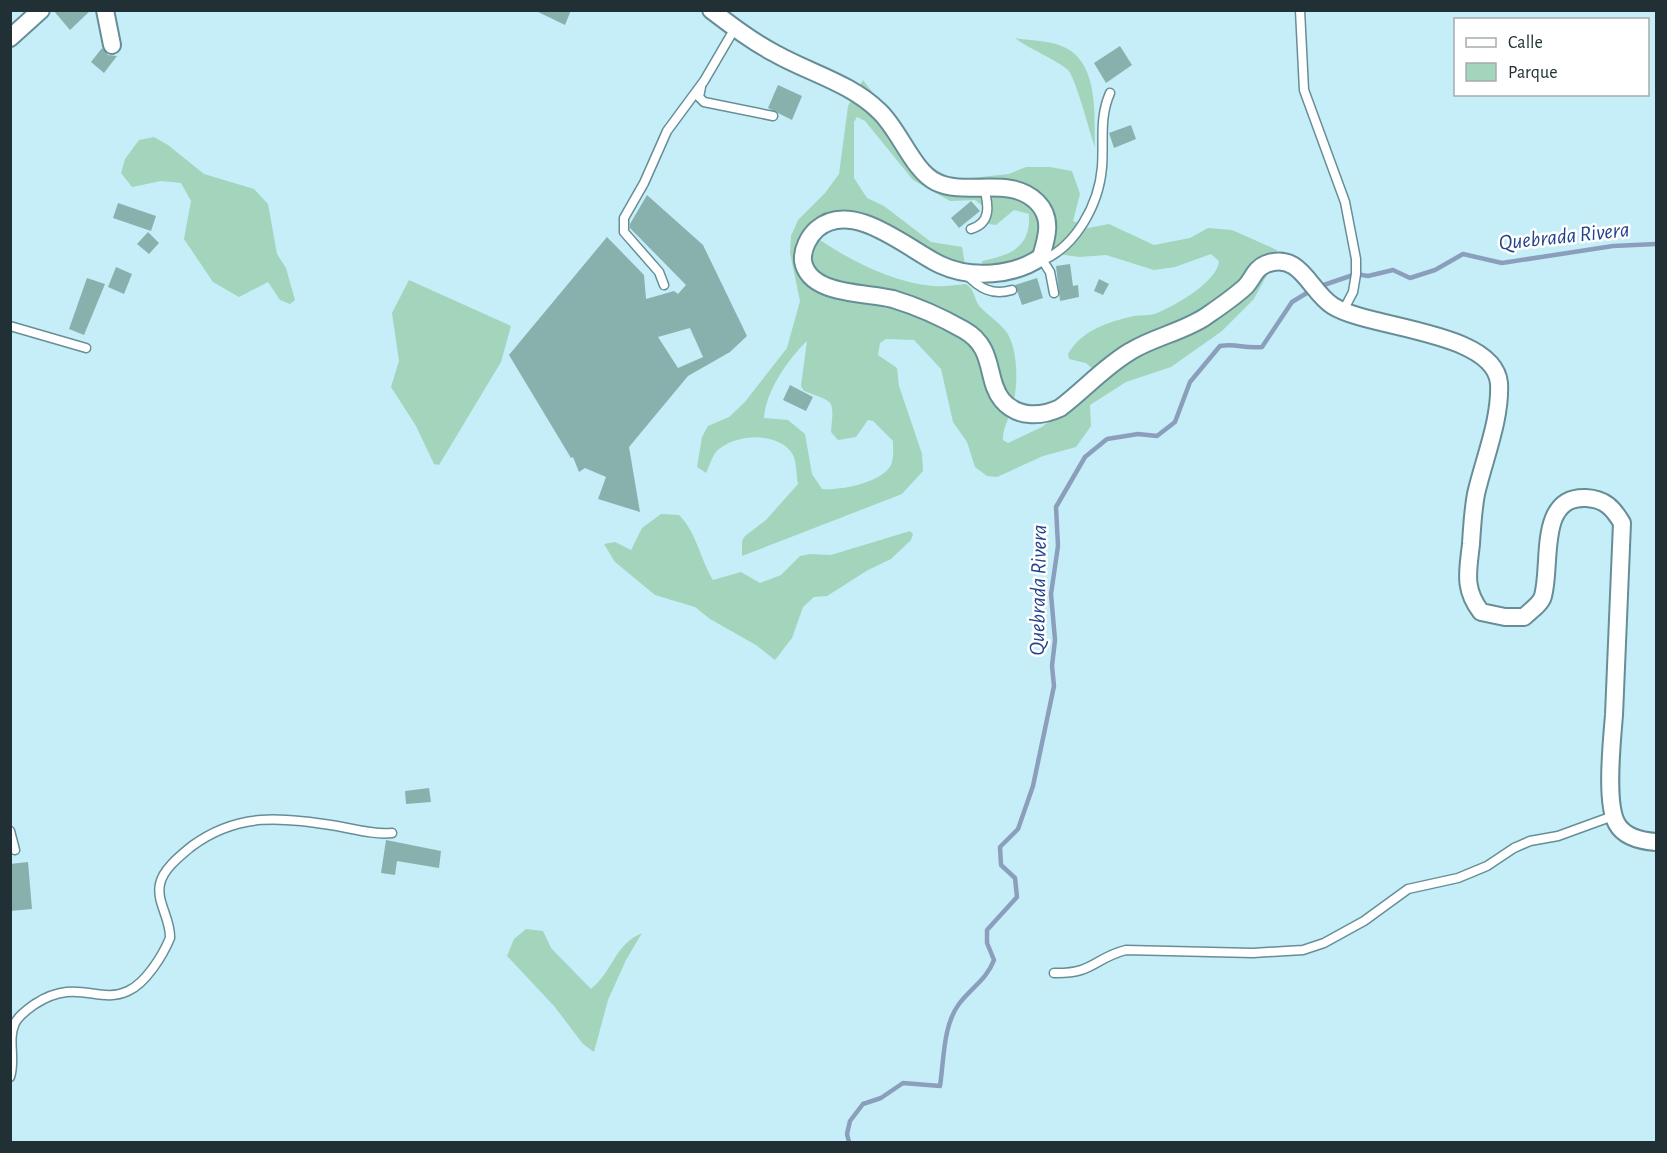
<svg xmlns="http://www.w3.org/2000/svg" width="1667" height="1153" viewBox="0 0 1667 1153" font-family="'Alegreya Sans',sans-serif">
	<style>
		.green { fill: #a2d5bc; fill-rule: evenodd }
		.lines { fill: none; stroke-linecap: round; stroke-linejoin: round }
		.stream { stroke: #8b9fbc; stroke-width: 4.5 }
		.building { fill: #88b1ad; fill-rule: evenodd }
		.lane-casing { stroke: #678e97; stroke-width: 11 }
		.street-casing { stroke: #678e97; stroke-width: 20 }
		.lane { stroke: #fff; stroke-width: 8 }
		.street { stroke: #fff; stroke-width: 16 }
		.labels { text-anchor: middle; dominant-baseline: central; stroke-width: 5; stroke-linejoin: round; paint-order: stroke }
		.water-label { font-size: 22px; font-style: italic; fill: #23438f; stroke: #fff }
	</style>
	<rect width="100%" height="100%" fill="#c5eef8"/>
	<!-- green -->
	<g class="green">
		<path d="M1015,38c16,3 36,2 51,10 33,17 28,68 29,99 -6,-16 -19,-70 -28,-78 -16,-12 -36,-19 -52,-31z"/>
		<path d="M863,80l64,84 26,16 56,-6 17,-7h24l22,4 8,23 -7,27 15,7 21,-4 45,21 36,-7 18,-10 24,2 45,20 -6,17 -17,32 -32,32 -51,36 -45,15 -36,23 1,21 -15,21 -33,9 -46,21 -10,-1 -12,-9 -8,-25 -14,-20 -12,-53 -27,-29 -28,-1 -6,4 -2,12 19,13 2,18 23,68 1,17 -21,23 -160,62v-15l3,-5 21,-16 32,-36c-2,-8 -1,-21 -5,-29 -13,-24 -59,-22 -77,-3 -4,5 -7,15 -10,21l-9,-6 5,-30 6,-11 21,-9 15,-14 43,-55 13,-47 -10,-48 1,-17 7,-16 27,-27 14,-19 9,-68zM857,117l8,4 48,59 37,21 25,-1 9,7 -2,10 7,7 7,1 18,-15 15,4c2,33 -18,41 -47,47l2,16 74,-23 21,3 27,-2 48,15 21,-3 36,-13 8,7c-1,20 -44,45 -62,52 -7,3 -15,2 -23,3 -26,6 -52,14 -66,38l1,5 17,4 8,7 -8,22 -44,35 -34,16 -5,-3c-1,-10 7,-24 10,-35 5,-19 6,-60 -9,-76 -7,-8 -16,-14 -24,-22 -6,-7 -5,-18 -14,-23 -11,1 -23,3 -33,2 -41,-4 -80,-24 -113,-46l9,-12c44,-5 90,27 127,47l9,-11 -3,-17 -31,-5 -47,-36 -17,-8 -13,-20v-56zM807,341l-6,45 3,5c31,12 30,7 27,41l7,8 18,-3 12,-17 5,1 20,20c0,7 1,17 -2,24 -8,17 -51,26 -69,24l-10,-15 -7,-40 -17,-14 -24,-2c2,-27 24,-59 43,-77z"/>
		<path d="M154,137l14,8 36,29 50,15 14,15 9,50 9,14 9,32 -5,4 -10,-4 -12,-18 -29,15 -26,-15 -29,-43 7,-38 -10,-18 -20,-2 -29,6 -11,-14 4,-14 14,-19z"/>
		<path d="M409,280l102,46 -10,36 -62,103 -5,-1 -18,-38 -25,-39 8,-26 -7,-48z"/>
		<path d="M661,514l18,1c18,18 21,44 34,65l28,-8 19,11 21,-8 19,-19 10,-2 21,1 79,-24 3,3 -2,6 -20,19 -23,11 -41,26 -13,1 -11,10 -11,31 -17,22 -19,-15 -46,-26 -15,-12 -40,-12 -40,-33 -11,-18 11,-2 16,8 11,-22z"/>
		<path d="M526,929l17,2 8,17 40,41c23,-19 23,-44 51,-56l-16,27 -18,40 -14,52 -11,-8 -29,-38 -47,-50 7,-17z"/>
	</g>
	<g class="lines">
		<!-- stream -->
		<path class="stream" d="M849,1142l-2,-8 3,-13 13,-17 18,-6 22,-15 37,3c4,-26 3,-61 19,-82 12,-16 28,-25 35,-44l-7,-17v-13l30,-33 -2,-19 -14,-13 -1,-18 18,-18 15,-43 21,-100 -2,-20 3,-26 -4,-46 7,-48 -2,-39 29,-50 22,-18 31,-5 19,2 18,-14 15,-40 30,-36c17,-3 23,3 42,1l30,-45 23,-14 41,-14 12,2 25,-6 17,8 25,-8 28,-16 39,9 111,-17 43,-2"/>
	</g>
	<!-- building -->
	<g class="building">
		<path d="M53,10h38l-21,20z"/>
		<path d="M534,10h37l-6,15z"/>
		<path d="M1120,46l12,19 -26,18 -12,-20z"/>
		<path d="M102,48l6,7 9,1 -13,17 -13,-11z"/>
		<path d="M778,85l24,11 -10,24 -24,-12z"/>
		<path d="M1131,125l5,14 -22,9 -5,-15z"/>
		<path d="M647,195l56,50 44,91 -17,16 -42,24 -59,71 11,65 -42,-13 8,-22 -21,-9 -6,4 -6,-15 -2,1 -62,-103 98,-118 37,38 2,24 28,-8 4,3 8,-9 -56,-57v-4zM690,328l13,29 -25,11 -20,-31z"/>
		<path d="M971,201l9,10 -21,17 -8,-10z"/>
		<path d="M118,203l38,13 -5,15 -38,-13z"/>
		<path d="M148,232l11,11 -10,11 -12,-10z"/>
		<path d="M1070,264l3,22 5,-1 1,12 -19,4 -4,-35z"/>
		<path d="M116,267l16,7 -8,20 -16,-7z"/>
		<path d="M87,278l18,6 -21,51 -15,-6z"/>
		<path d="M1037,278l6,20 -21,7 -7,-20z"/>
		<path d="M1099,279l10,5 -6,11 -9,-4z"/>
		<path d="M790,385l23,12 -7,14 -23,-11z"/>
		<path d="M429,788l2,14 -25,2 -1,-13z"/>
		<path d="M386,840l55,11 -2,17 -42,-7 -2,14 -14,-2z"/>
		<path d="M28,862l4,47 -22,2v-47z"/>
	</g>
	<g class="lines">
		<defs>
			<g id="lane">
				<path d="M1300,10l4,80 41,112 11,57v15l-3,18 -10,19"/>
				<path d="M701,87l-2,10 5,5 69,14"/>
				<path d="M971,229c20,-6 18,-23 13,-41"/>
				<path d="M1041,261c35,-14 58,-57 61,-94 2,-26 -3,-49 8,-74"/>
				<path d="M1043,261l7,11 4,21"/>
				<path d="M966,274c13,14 26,22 46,16"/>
				<path d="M664,285l-5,-13 -35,-40v-14l20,-35 23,-52 37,-50 31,-53"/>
				<path d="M10,326l76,22"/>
				<path d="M10,831l5,19"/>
				<path d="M1054,973c40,1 40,-15 72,-23l127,3 50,-3 21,-7 40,-22 44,-32 50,-11 29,-12 27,-18 16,-7 28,-5 55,-20"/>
				<path d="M10,1077c6,-18 -3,-37 5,-54 4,-8 13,-14 20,-19 42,-27 63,1 93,-13 18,-8 35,-36 42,-53 1,-19 -14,-36 -10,-54 3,-15 20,-28 32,-38 46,-34 91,-29 145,-20 17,3 37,9 55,7"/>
			</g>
			<g id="street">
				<path d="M105,10l7,35"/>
				<path d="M711,10c21,16 42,32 65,44 34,19 74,29 103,57 20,18 34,60 57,71 31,15 74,-7 101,20 16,16 10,35 4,55 -27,19 -70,22 -100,8 -31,-14 -88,-67 -124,-36 -8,7 -15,20 -14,32 6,35 63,31 90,38 23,7 50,19 71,31 32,18 21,49 38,70 15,18 39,17 58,8 24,-18 45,-42 71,-57 23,-14 51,-19 74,-34 13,-9 28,-19 40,-30 8,-8 9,-18 21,-23 35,-13 43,27 67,42 37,23 161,25 166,77 2,36 -15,76 -23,111 -3,16 -4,33 -5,50 -3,28 -8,44 10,68l24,5h19c6,-6 17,-13 19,-21 9,-32 -6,-100 43,-98 19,1 27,10 36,25 -3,64 -5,128 -8,192 -2,25 -9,89 3,109 8,14 25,17 39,18"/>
				<path d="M10,38l31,-28"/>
			</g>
		</defs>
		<!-- lane casing -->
		<use href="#lane" class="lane-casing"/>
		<!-- street casing -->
		<use href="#street" class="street-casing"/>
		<!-- lane -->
		<use href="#lane" class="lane"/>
		<!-- street -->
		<use href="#street" class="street"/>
	</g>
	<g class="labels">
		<!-- water labels -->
		<g class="water-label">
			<text transform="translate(1564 236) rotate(-6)">Quebrada Rivera</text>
			<text transform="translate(1038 590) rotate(-89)">Quebrada Rivera</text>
		</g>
	</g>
	<!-- border -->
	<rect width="1667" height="1153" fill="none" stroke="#203034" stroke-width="24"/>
	<!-- legend -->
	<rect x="1454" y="18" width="195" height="78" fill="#ffffff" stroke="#a6acae" stroke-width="1.5"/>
	<rect x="1466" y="38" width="30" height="9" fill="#ffffff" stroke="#a6acae" stroke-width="1.5"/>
	<text x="1508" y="48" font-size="18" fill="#203034">Calle</text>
	<rect x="1466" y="63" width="30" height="18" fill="#a2d5bc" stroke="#a6acae" stroke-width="1.5"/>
	<text x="1508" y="78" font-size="18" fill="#203034">Parque</text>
</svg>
